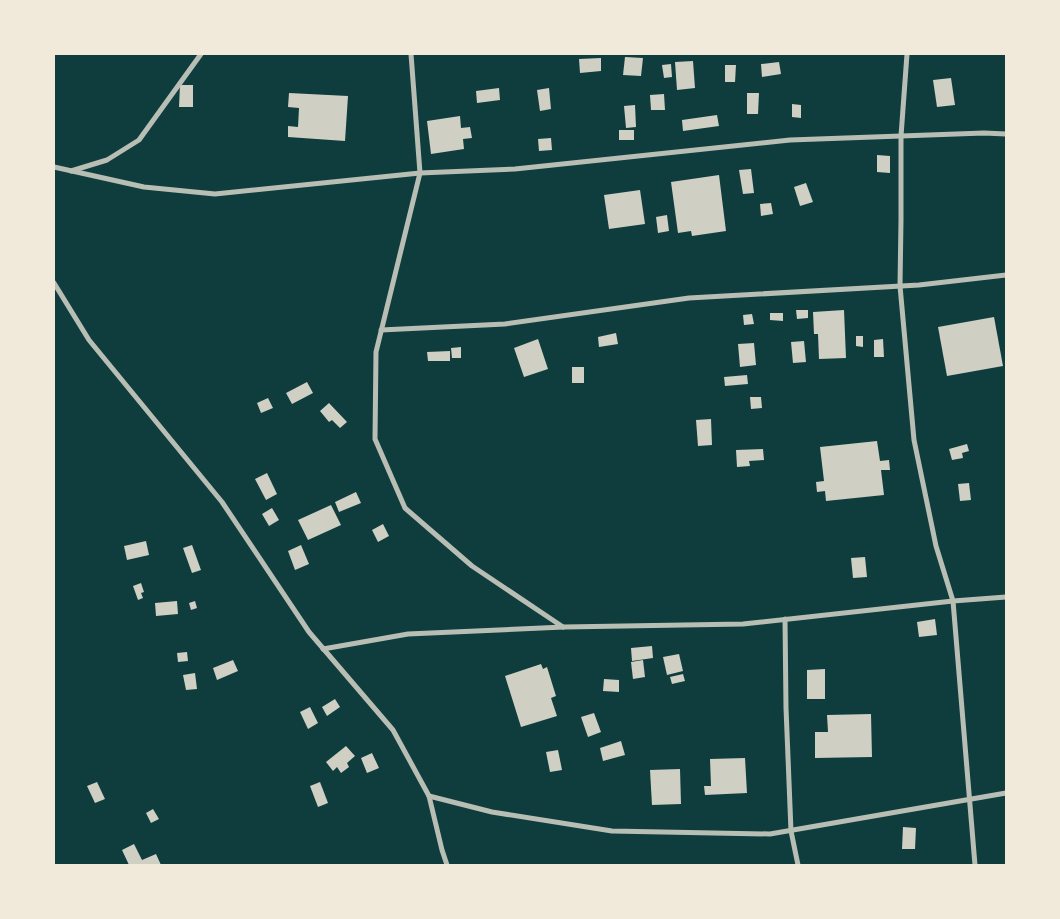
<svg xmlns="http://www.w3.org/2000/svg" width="1060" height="919" viewBox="0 0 1060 919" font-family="'Space Grotesk',sans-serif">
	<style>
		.building { fill: #cfcfc3 }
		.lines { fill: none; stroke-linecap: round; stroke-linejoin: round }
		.minor { stroke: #b8beb3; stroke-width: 5 }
	</style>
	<rect width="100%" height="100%" fill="#0f3d3e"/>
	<!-- building -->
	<g class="building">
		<path d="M625,57l18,1 -2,18 -18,-1z"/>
		<path d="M601,58v13l-21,2 -1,-14z"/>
		<path d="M693,61l2,27 -18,2 -2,-28z"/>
		<path d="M779,62l2,12 -19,3 -1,-13z"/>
		<path d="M671,64l1,13 -8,1 -2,-13z"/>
		<path d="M725,65h11l-1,17h-10z"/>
		<path d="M951,78l4,27 -18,2 -4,-27z"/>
		<path d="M180,85h13v22h-14z"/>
		<path d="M499,88l1,12 -23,3 -1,-12z"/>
		<path d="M549,88l2,21 -11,2 -3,-21z"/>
		<path d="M289,93l59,3 -3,45 -57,-4v-11l10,1 1,-19 -11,-1z"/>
		<path d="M747,93h12l-1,21h-11z"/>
		<path d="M664,94l1,16h-14l-1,-15z"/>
		<path d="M792,104l9,1v13l-9,-1z"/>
		<path d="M635,105l1,22 -10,1 -2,-22z"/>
		<path d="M717,115l2,11 -36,5 -1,-11z"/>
		<path d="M460,116l1,12 9,-1 2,11 -9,1 1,10 -33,5 -4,-33z"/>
		<rect x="619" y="130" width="15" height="10"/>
		<path d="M551,138l1,12 -13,1 -1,-12z"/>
		<path d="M877,155l13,1v17l-13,-1z"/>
		<path d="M751,169l3,24 -11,1 -4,-24z"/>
		<path d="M719,175l7,56 -34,5 -1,-5 -13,2 -7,-51z"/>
		<path d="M806,183l7,19 -13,4 -6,-19z"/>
		<path d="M640,190l5,34 -36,5 -5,-34z"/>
		<path d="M771,203l2,11 -12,2 -1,-12z"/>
		<path d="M667,215l2,16 -11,2 -2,-16z"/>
		<path d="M796,310h12v8l-11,1z"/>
		<path d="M844,310l2,48 -27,1 -1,-25h-4l-1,-22z"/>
		<path d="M770,313h13v8l-13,-1z"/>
		<path d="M752,314l2,10 -10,1 -1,-10z"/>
		<path d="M994,317l9,49 -56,10 -9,-49z"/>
		<path d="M616,333l2,11 -19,3 -1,-10z"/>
		<path d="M856,336h7v11l-7,-1z"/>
		<path d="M538,339l10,30 -24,8 -10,-29z"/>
		<path d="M883,339l1,18h-10v-17z"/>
		<path d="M804,341l2,21 -13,1 -2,-21z"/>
		<path d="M754,343l2,22 -16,2 -2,-23z"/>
		<path d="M461,347v11h-9l-1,-10z"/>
		<path d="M450,351v10h-22l-1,-9z"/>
		<rect x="572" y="367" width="12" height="16"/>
		<path d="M747,375l1,9 -23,2 -1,-9z"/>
		<path d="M307,382l6,11 -21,11 -6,-11z"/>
		<path d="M750,397h11l1,11 -11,1z"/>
		<path d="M268,398l5,10 -12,5 -4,-10z"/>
		<path d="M329,403l18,19 -7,6 -8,-8 -3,2 -9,-11z"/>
		<path d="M711,419l1,26 -14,1 -2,-26z"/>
		<path d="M877,441l3,20 9,-1 1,10h-9l3,25 -58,6 -1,-10 -8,1 -1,-10 8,-1 -4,-34z"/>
		<path d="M967,444l2,7 -7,2 1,5 -11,2 -3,-11z"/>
		<path d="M763,449l1,11 -15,1 1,5 -13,1 -1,-17z"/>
		<path d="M267,473l10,21 -11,6 -11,-21z"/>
		<path d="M969,483l2,17 -11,1 -2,-17z"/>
		<path d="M356,492l5,11 -22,9 -4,-10z"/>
		<path d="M331,505l10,20 -33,15 -10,-20z"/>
		<path d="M272,508l7,12 -10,6 -7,-12z"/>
		<path d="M383,524l6,12 -11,6 -6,-12z"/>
		<path d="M146,541l3,14 -22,5 -3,-14z"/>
		<path d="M192,545l9,25 -9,3 -9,-25z"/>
		<path d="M301,545l8,19 -14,6 -7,-19z"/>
		<path d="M865,557l2,20 -14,1 -2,-20z"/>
		<path d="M141,583l3,9 -3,1 2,5 -5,2 -5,-14z"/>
		<path d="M177,601l1,13 -22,2 -1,-13z"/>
		<path d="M195,601l2,7 -6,2 -2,-7z"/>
		<path d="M935,619l2,16 -18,2 -2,-15z"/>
		<path d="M652,646l1,12 -21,3 -1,-13z"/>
		<path d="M187,652l1,9 -10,1 -1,-9z"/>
		<path d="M679,654l4,17 -16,4 -4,-18z"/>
		<path d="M233,660l5,11 -21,9 -4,-12z"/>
		<path d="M643,660l2,17 -12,2 -2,-17z"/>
		<path d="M541,664l2,5 4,-2 9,29 -5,2 6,18 -36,11 -16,-51z"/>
		<path d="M825,669v30h-18v-29z"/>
		<path d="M195,673l2,16 -11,1 -3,-15z"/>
		<path d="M683,674l2,7 -13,3 -2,-7z"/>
		<path d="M604,679l15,1v12l-16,-1z"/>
		<path d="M335,699l5,8 -13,9 -5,-9z"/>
		<path d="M310,707l8,16 -10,6 -8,-17z"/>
		<path d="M594,713l7,19 -13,5 -7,-20z"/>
		<path d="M871,714l1,43 -57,1v-26h13l-1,-17z"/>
		<path d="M621,741l4,14 -22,6 -3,-13z"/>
		<path d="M346,746l9,10 -8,7 2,4 -8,6 -4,-6 -4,4 -7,-9z"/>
		<path d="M558,750l4,20 -12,2 -4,-20z"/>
		<path d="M372,753l7,15 -12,5 -6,-15z"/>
		<path d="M745,758l2,35 -42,2 -1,-9h7l-1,-27z"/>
		<path d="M680,769l1,35 -29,1 -2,-35z"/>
		<path d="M97,782l8,17 -10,4 -8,-17z"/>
		<path d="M320,782l8,21 -10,4 -8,-21z"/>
		<path d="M153,809l6,10 -8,4 -5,-10z"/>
		<path d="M903,827l13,1 -1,21h-13z"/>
		<path d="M134,844l8,16 14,-6 5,11h-32l-7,-15z"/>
	</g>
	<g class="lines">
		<!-- minor -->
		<g class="minor">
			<path d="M411,54l9,119 -44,179 -1,87 30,69 67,58 91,61"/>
			<path d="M907,54l-6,82v84l-1,66 14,154 22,106 17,55 22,264"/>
			<path d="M54,167l90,20 71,7 205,-21 95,-4 275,-29 194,-7 22,1"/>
			<path d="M71,171l36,-11 32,-20 62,-86"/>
			<path d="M54,283l35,57 133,162 87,130 84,98 36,66 13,54 5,15"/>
			<path d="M381,330l124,-6 184,-26 230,-13 87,-10"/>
			<path d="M785,619l1,89 5,123 7,34"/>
			<path d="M323,649l85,-15 156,-7 179,-3 210,-23 53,-4"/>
			<path d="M429,796l63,16 120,19 158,3 236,-41"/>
		</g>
	</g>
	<!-- border -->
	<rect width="1060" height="919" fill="none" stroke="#f1e9da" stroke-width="110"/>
</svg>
